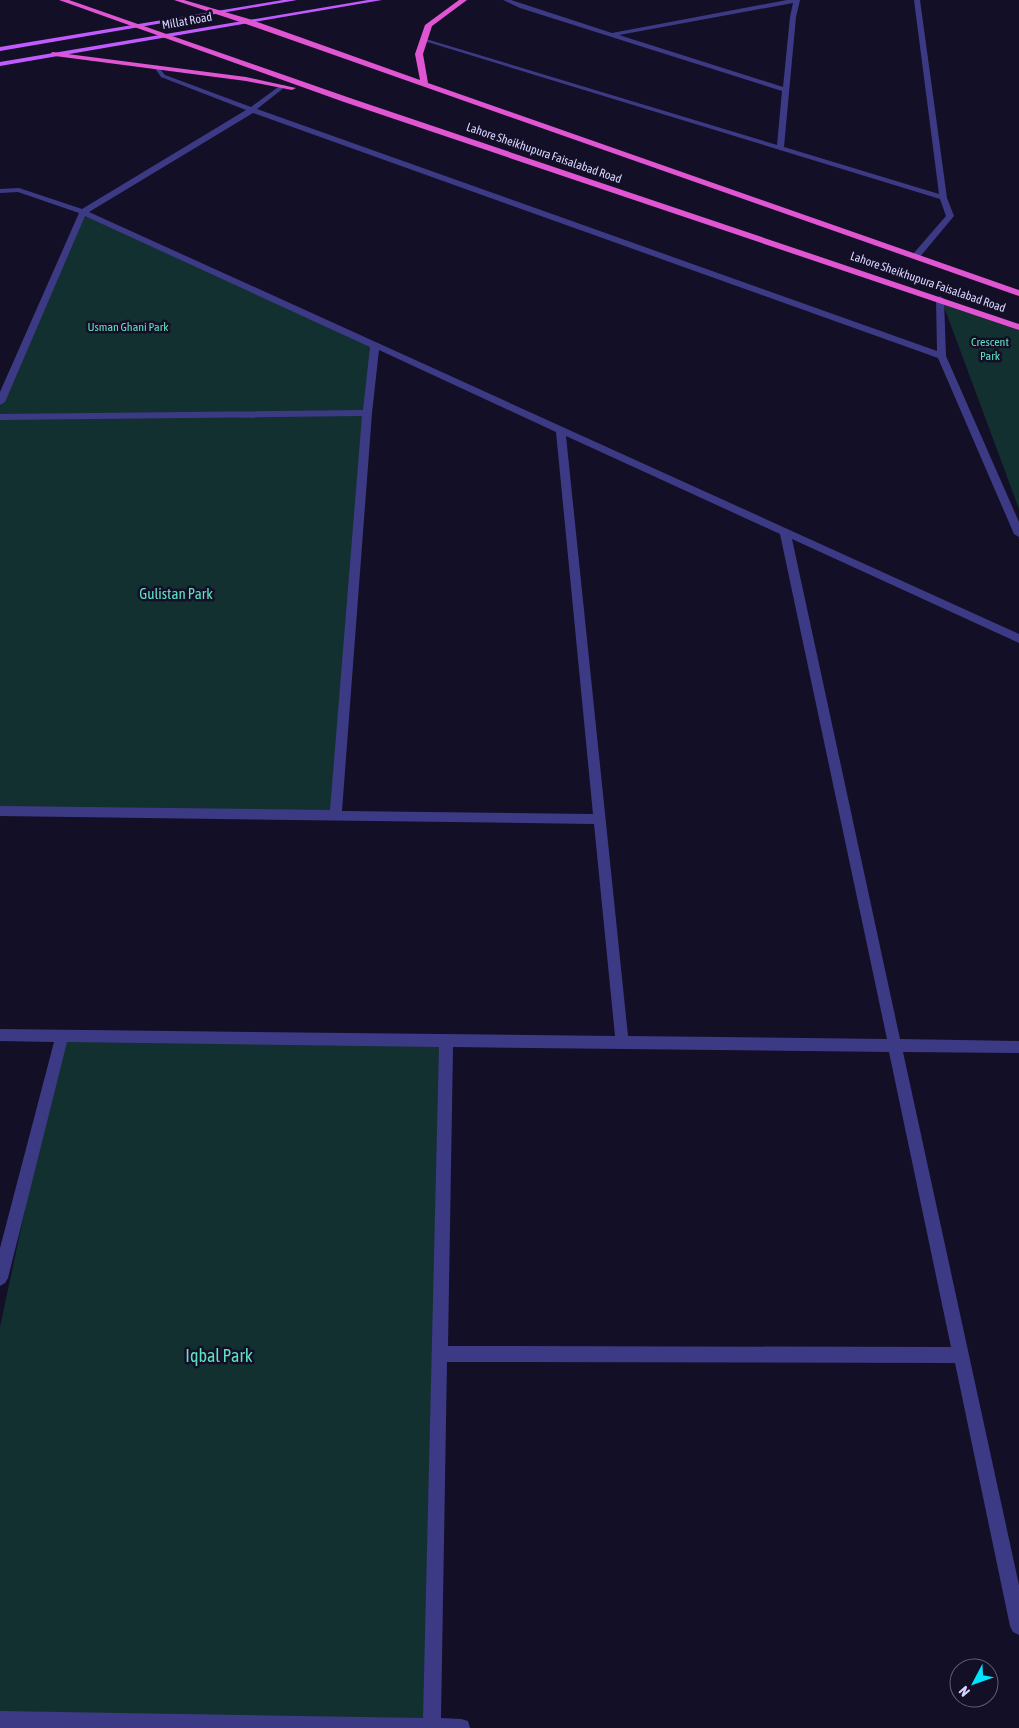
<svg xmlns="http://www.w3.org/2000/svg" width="1019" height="1728" viewBox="0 0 1019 1728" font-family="'Asap Condensed',sans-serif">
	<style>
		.green { fill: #12302f }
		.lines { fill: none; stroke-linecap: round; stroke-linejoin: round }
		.minor { fill: #3d3a85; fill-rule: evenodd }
		.primary { fill: #c25bff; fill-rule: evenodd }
		.trunk { fill: #e055d1; fill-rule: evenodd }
		.labels { text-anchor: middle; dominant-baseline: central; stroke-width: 5; stroke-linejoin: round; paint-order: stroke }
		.far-street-label { font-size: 12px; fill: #d9d4ff; stroke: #130f26 }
		.far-park-label { font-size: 12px; fill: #5fe0c0; stroke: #130f26 }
		.park-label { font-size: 15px; fill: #5fe0c0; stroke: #130f26 }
		.near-park-label { font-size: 18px; fill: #5fe0c0; stroke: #130f26 }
	</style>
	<rect width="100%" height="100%" fill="#130f26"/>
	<!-- green -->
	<g class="green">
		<path d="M83,212l291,133 -8,68 -366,2v-9z"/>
		<path d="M943,304l76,26v179z"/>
		<path d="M365,414l-29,401 -336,-5v-393z"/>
		<path d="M62,1036l383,4 -14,686 -431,-7v-392z"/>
	</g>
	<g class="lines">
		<!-- minor -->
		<g class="minor">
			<path d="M503,0h8l101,33 175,-33h13l-4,17 -12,130 155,47 -25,-194h6l27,198 7,18 -35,42h-6v-4l33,-38 -6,-17 -519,-159 5,-1 351,106 5,-54 -262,-83zM793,3l-3,14 -7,70 -164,-52z"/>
			<path d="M157,65l8,10 86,32 30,-22h4v2l-28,22 680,242 -1,-52 4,-3 4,3 2,57 73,166v15l-5,-3 -76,-176 -685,-245 -164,99 930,422v9l-227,-104 108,500 119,2v12l-116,-1 116,533v50l-6,-3 -3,-6 -55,-263 -508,-1 -6,356 20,1 7,2 2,7h-470v-17l423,7 16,-671 -372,-5 -59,236 -3,5 -5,3v-38l54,-206 -54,-1v-12l615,7 -21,-212 -594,-8v-10l330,4 32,-394 -362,4v-6l363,-4 7,-63 -285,-131 -80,186 -5,3v-13l79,-179 -61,-21 -18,1v-4l19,-1 63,21 164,-99 -85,-33 -7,-10zM379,350l177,82 37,382 -251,-3 30,-398zM566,436l214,98 107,505 -259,-3zM453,1047l436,5 62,295 -503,-1z"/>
		</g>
		<!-- primary -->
		<g class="primary">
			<path d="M283,0h14l-297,51v-4z"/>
			<path d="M368,0h14l-382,66v-4z"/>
		</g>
		<!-- trunk -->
		<g class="trunk">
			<path d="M59,0h10l281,98 669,226v6l-675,-228z"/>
			<path d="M174,0h10l65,19 171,61 -5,-26 10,-29 34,-25h8l-35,26 -9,28 5,29 591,207v6l-776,-273z"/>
			<path d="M52,52l194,25 50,11 -4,2 -46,-9 -191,-25 -4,-2z"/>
		</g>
	</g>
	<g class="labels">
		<!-- far-street labels -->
		<g class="far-street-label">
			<text transform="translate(187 21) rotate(-10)">Millat Road</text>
			<text transform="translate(544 153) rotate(19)">Lahore Sheikhupura Faisalabad Road</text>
			<text transform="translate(928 282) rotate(19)">Lahore Sheikhupura Faisalabad Road</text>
		</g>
		<!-- far-park labels -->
		<g class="far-park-label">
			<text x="128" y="327">Usman Ghani Park</text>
			<text x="990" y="342">Crescent<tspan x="990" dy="14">Park</tspan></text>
		</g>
		<!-- park labels -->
		<g class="park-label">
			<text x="176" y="593">Gulistan Park</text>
		</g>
		<!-- near-park labels -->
		<g class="near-park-label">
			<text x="219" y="1355">Iqbal Park</text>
		</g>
	</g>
	<!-- north arrow -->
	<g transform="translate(974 1683) rotate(229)"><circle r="24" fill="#130f26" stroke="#625e7d"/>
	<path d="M0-4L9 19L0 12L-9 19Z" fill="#00e5ff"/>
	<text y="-8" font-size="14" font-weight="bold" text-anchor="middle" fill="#d9d4ff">N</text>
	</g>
</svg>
